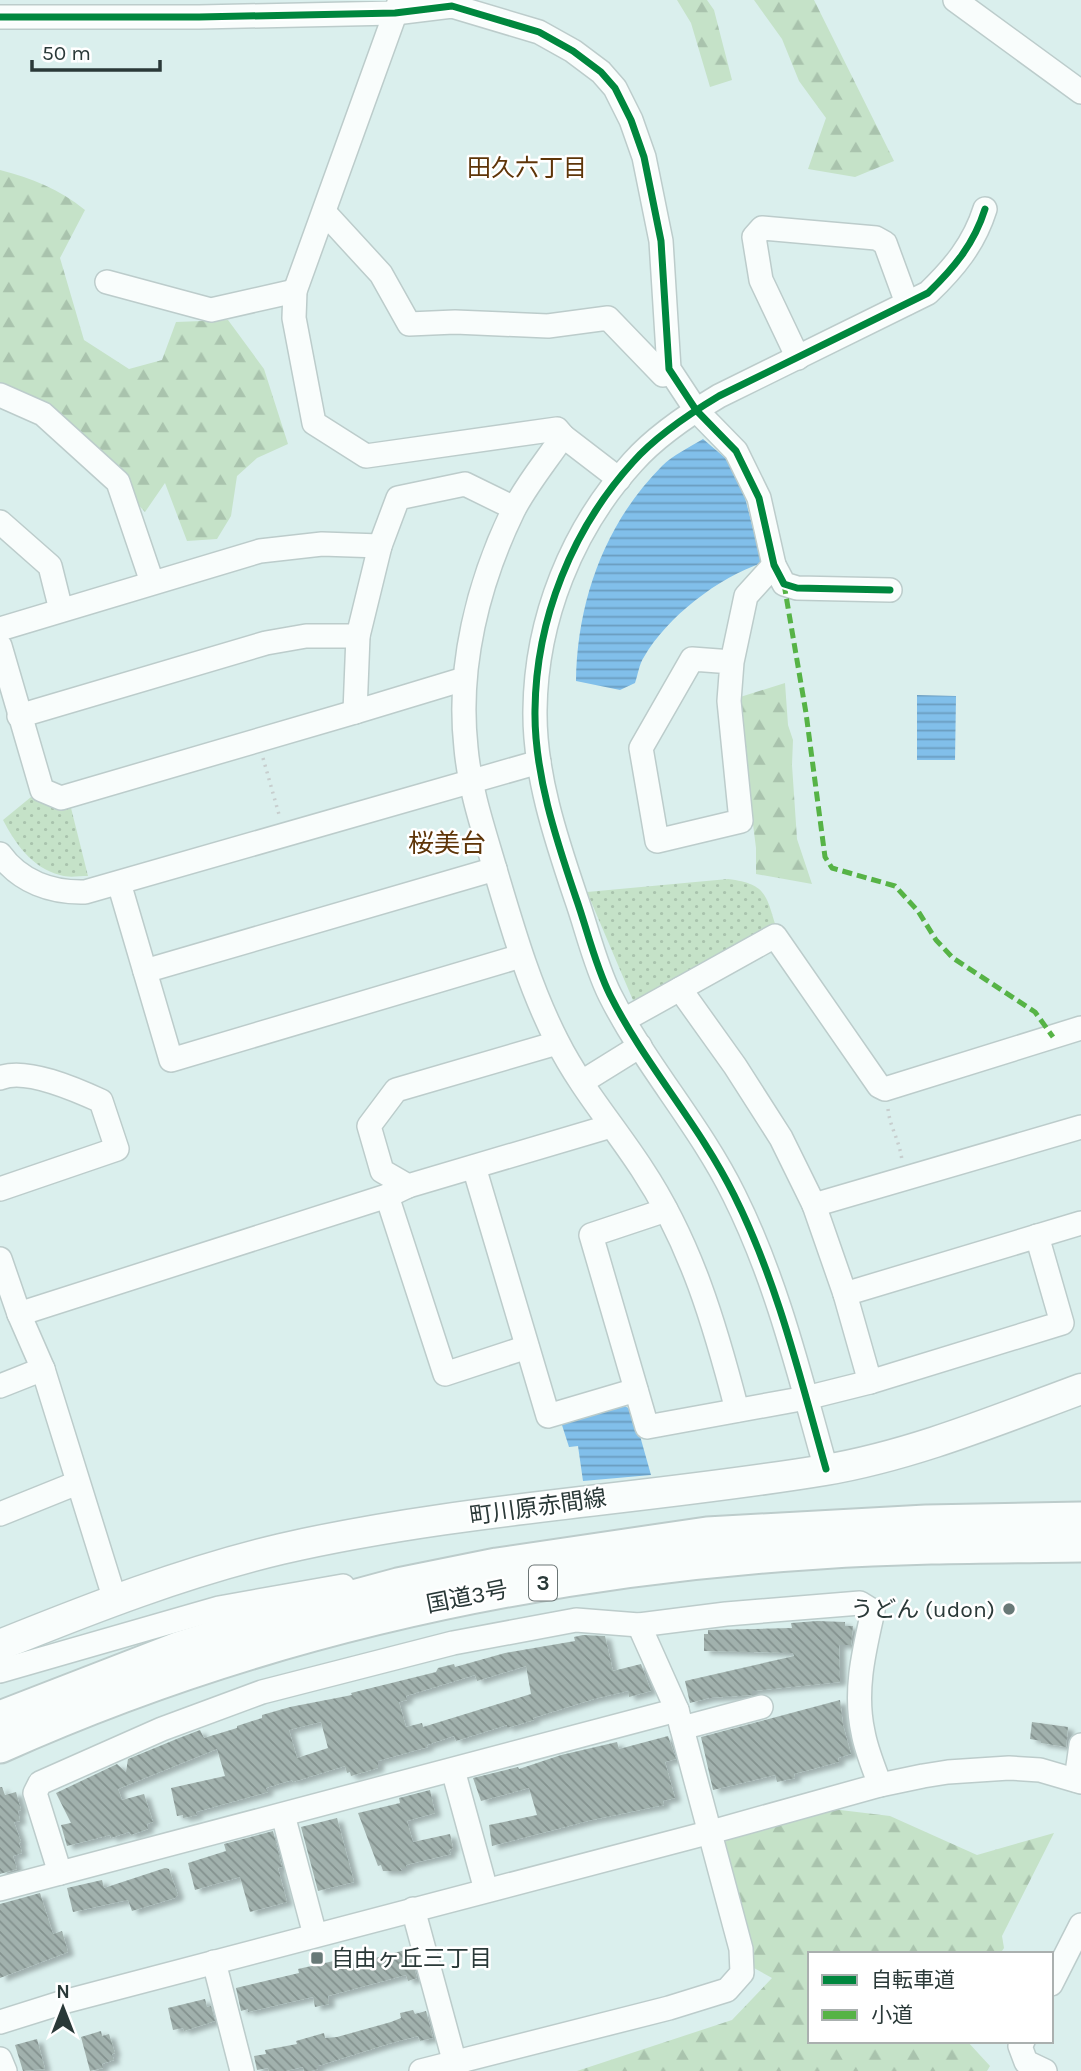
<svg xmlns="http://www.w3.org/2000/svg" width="1081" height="2071" viewBox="0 0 1081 2071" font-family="Karla,'Noto Sans JP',sans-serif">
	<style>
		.forest { fill: url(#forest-firs) }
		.park { fill: url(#park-dots) }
		.water { fill: url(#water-rules) }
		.building { fill: url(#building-back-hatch); fill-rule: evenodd; filter: url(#shadow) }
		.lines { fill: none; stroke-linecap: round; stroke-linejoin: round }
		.minor-casing { stroke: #bccccb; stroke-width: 26 }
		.major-casing { stroke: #bccccb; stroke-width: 33 }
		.highway-casing { stroke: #bccccb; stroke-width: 37 }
		.path { stroke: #c7cece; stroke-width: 3.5; stroke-dasharray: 2 5; stroke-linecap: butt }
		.minor { stroke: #f9fdfc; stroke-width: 23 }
		.major { stroke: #f9fdfc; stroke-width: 30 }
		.highway { stroke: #f9fdfc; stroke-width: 33 }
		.quiet { stroke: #56b346; stroke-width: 5; stroke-dasharray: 10 5; stroke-linecap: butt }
		.cycleway-casing { stroke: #fff; stroke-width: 11 }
		.cycleway { stroke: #00873e; stroke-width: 7 }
		.poi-dot { fill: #687977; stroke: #fff; stroke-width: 2.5 }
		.labels { text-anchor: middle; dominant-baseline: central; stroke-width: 5; stroke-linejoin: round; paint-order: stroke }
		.shield { fill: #fff; stroke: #6a7474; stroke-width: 2 }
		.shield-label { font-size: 21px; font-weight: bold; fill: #2a3938 }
		.street-label { font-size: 23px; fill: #2a3938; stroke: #fff }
		.poi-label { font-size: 23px; fill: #2a3938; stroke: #fff; text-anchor: end }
		.neighbourhood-label { font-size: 24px; fill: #5e3508; stroke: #fff }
		.quarter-label { font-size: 26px; fill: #5e3508; stroke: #fff }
	</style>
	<defs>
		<pattern id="forest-firs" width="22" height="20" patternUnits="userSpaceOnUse" patternTransform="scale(1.75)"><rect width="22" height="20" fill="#c5e2c8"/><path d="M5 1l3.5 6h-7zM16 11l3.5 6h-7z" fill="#a9c3ad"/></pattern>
		<pattern id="park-dots" width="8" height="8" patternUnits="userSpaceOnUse" patternTransform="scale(1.75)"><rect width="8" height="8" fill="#c5e2c8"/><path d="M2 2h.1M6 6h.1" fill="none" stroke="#a9c3ad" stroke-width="1.8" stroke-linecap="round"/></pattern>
		<pattern id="water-rules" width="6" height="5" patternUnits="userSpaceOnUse" patternTransform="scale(1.75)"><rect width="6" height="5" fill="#81bfea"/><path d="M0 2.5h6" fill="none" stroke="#6a9cbf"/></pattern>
		<pattern id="building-back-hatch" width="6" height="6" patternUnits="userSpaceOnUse" patternTransform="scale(1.75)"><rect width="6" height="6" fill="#a1b1ad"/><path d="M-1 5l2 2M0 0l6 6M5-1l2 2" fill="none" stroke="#83918e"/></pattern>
		<filter id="shadow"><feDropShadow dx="6" dy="3.5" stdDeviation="2" flood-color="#0004"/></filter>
	</defs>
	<rect width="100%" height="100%" fill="#daefed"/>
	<!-- forest -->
	<g class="forest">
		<path d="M677,0h30l7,10 18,70 -22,7 -19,-64z"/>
		<path d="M754,0h60l80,161 -39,16 -47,-8 18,-51 -27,-37 -17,-42z"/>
		<path d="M0,170c32,8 59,19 85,40l-25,48 24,82 45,29 33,-9 14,-38 52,-2 36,49 24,75 -31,14 -20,18 -6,40 -14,23 -30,2 -22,-58 -20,29 -106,-113 -39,-16z"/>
		<path d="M785,683l3,42 5,15 -1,25 5,74 15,45 -56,-10v-26l-19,-150z"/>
		<path d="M807,1806l83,10 87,39 77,-22 -52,103 2,12 -4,6h-190v87h157l23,25 -3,5h-410l155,-51 40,-42 -38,-21 -8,-17 -12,-49 10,-47 14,-18z"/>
	</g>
	<!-- park -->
	<g class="park">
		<path d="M31,797l24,11h16l17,68c-9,0 -20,2 -28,-1 -28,-7 -45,-32 -57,-55z"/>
		<path d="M728,879c38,5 38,15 48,48l-141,78 -48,-113z"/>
	</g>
	<!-- water -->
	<g class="water">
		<path d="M703,439l27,23 12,24 20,77c-43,14 -95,54 -118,94 -5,7 -6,18 -9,26l-15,7 -44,-9c1,-80 29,-158 86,-215 11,-11 28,-19 41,-27z"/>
		<path d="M917,695l39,1 -1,64h-38z"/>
		<path d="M620,1403l13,8 18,64 -68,6 -5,-35 -9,1 -8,-25z"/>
	</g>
	<!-- building -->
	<g class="building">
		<path d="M817,1621l28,1v4h8l-2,19h-12l1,37 -88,9v4l-43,3 -19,5 -5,-22 109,-25 -1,-3 -89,-2v-17h4v-4l84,-2 -1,-5z"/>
		<path d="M583,1635l22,1 8,35 28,-7 10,27 -22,6 -1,-6 -34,8 -61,19 1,2 -27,8v-3l-51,16 -2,-5 -27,9 1,2 -50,14v7l-27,8 -1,-4 -3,1 -2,-7 -52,16 -1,-2 -26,8 2,4 -72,20 1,3 -14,3v-3l-6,1 -6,-28 54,-12 -8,-27 -99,40 4,11 22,-6 9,28 -6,2 1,5 -17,6 -2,-3 -18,6 -1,-3 -43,11 -6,-21 10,-2 -15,-30 61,-29 9,8 2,-13 51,-21 21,-8 4,8 33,-10v-2l25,-8v-3l28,-8 62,-12 -1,-2 85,-21 2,-4 16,-4 1,3 50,-14 70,-12 -1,-4zM526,1666l5,28 -108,33 -1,-4 -16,4 -7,-25 8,-2 -1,-4 69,-21 2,6zM321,1722l7,26 -31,10 -8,-28z"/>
		<path d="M840,1700l3,25 8,29 -13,4 1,4 -45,12 1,4 -18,4 -2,-7 -62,15 -12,-53z"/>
		<path d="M1032,1722l36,5 -2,20 -25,-4v-2l-11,-2z"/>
		<path d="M668,1736l8,23 -11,3 10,36 -12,3 1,4 -72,15 -100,26 -3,-21 48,-10 -8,-27 -48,13 -8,-23 45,-11 1,2 42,-14 56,-13 2,7z"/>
		<path d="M0,1787h2l3,8 11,-3 5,18 -3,1 2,10 -6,1 7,20 -2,1 3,10 -9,3 4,13 -17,5z"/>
		<path d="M430,1790l5,23 -28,8 6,21 37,-8 3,14 -4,2 2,4 -45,11 1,3h-7l2,3h-19l-2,-6 -3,1 -20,-53 42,-10 -1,-5z"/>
		<path d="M337,1818l17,64 -36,9 -17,-64z"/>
		<path d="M273,1831l9,36 -4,1 9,34 -37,10 -10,-35 -45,13 -7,-27 38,-12 -2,-7z"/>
		<path d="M165,1868l4,1 9,26 -3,3 -43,13 -4,-11 -55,12 -6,-24 35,-8 2,8z"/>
		<path d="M40,1893l13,41 9,-3 6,21 -68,26v-74z"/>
		<path d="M409,1949l8,29 -9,3 -2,-6 -78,21 1,8 -14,3 -2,-10 -65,15v-3l-7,2 -5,-23 63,-15 -1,-4 49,-11 2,7z"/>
		<path d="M205,1999l2,8 4,-1 4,15 -31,10 -1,-3 -10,2 -5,-22z"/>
		<path d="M413,2010l2,4 11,-3 7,27 -13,3 -2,-5 -30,8 -70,22v3l-7,2h-7l-1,-4 -18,4h-16l-1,-3 -11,2 -3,-14 12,-2 -1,-4 32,-6 -1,-3 28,-8 1,5 12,-1 54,-15 10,-4 -1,-5z"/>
		<path d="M101,2031l1,5 7,-2 6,19 -3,1 2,6 -12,4 1,4 -13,3 -9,-34z"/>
		<path d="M37,2039l8,30 -22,2 -8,-26z"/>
	</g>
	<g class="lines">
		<defs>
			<g id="minor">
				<path d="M400,0l-105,291 -1,27 20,105 52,33 191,-27 6,7"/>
				<path d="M955,0l126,92"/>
				<path d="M0,17h199l196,-4 57,-7 87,26 34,19 28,21 14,16 16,32 13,37 17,84 8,128 27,41 40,41 23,47 15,67 10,19 13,4 93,2"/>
				<path d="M325,213l56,61 28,50 46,-2 93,4 60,-8 55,57 6,-6"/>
				<path d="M107,282l104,28 84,-19"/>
				<path d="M798,358l-37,-78 -7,-43 8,-9 114,10 9,5 22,60"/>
				<path d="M0,395l43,19 75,68 34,100"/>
				<path d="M619,479l-56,-43c-16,24 -37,49 -50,75 -35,72 -56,156 -47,237 4,44 19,86 31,128 17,57 33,112 60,165 23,46 57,85 85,128 49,74 73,156 95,241"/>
				<path d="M0,522l50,44 11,44"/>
				<path d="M0,629l260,-78 62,-7 58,2"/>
				<path d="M0,646l42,144 19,8 294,-86"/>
				<path d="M732,662l-3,39 12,120 -84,20 -16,-93 51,-89 40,3 14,-66 28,-31"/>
				<path d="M464,679l-109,33 3,-76 22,-90 18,-48 67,-14 49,24"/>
				<path d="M19,716l247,-73 40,-7h52"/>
				<path d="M0,854c20,28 52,39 85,38l454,-130"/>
				<path d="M119,883l52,177 350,-104"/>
				<path d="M145,971l350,-102"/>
				<path d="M680,989l55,77 46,72 33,67 31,89 25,88 192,-59 -25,-87"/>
				<path d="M624,1020l151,-84 104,150 6,3 196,-61"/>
				<path d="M557,1043l-161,47 -27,36 13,45 26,15 203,-60"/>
				<path d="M0,1078c25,-11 77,12 101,23l16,48 -117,40"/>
				<path d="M582,1082l58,-36"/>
				<path d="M474,1167l74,249 88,-26"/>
				<path d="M387,1196l58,178 82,-27"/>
				<path d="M814,1205l267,-78"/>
				<path d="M666,1210l-75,25 56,192 159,-29 64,-16"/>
				<path d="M0,1259l19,55 24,55 72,231"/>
				<path d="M845,1294l236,-71"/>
				<path d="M19,1314l368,-118 21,-10"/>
				<path d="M0,1386l43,-17"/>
				<path d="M826,1469c-26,-92 -49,-188 -92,-274 -35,-71 -89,-130 -124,-200 -15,-30 -23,-66 -34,-97 -20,-59 -42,-125 -41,-188 1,-91 37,-181 98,-248 23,-26 56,-48 86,-66l209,-103c26,-25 46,-49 57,-84"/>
				<path d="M0,1514l77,-31"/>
				<path d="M0,1671l219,-63 124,-22"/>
				<path d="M682,1728l79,-21"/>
				<path d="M453,1770l33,120"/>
				<path d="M1076,1780l5,-35"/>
				<path d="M283,1815l32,120"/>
				<path d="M60,1873l-25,-80 5,-10 122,-54 100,-37 191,-49 123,-23 63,5 87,-11 134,-11 13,8c-9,40 -19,80 -10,121 3,18 11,36 17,53"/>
				<path d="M0,1889l677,-179"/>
				<path d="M413,1909l44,162"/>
				<path d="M214,1962l28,109"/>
				<path d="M1051,1984l30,-59"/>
				<path d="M0,2022l67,-21 644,-169 169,-47 43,-9 25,-4 61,-4 31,2 41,12"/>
				<path d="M1023,2041l-3,5 6,16 19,9"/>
				<path d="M0,2059l5,12"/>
				<path d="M421,2071l248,-63 58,-18 15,-17 -1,-24 -64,-239 -38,-85"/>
			</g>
			<path id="major" d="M0,1645c92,-37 184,-73 281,-96 179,-41 363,-49 544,-79 88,-15 172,-50 256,-81"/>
			<g id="highway">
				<path d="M0,1718l181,-70 106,-33 111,-30 99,-20 210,-31 219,-12 155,-3"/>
				<path d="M0,1746c259,-116 537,-176 819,-194 87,-6 175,-6 262,-7"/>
			</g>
		</defs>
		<!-- minor casing -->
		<use href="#minor" class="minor-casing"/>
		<!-- major casing -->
		<use href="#major" class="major-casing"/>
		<!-- highway casing -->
		<use href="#highway" class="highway-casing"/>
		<!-- path -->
		<g class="path">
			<path d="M263,758l17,60"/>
			<path d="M888,1109c2,19 12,32 14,52"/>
		</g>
		<!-- minor -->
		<use href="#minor" class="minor"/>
		<!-- major -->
		<use href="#major" class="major"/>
		<!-- highway -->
		<use href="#highway" class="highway"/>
		<!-- quiet -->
		<path class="quiet" d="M784,584l22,129 19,144 7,11 63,18 23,25 18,29 17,18 82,54 18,25"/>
		<defs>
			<g id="cycleway">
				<path d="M0,17h199l196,-4 57,-7 87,26 34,19 28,21 14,16 16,32 13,37 17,84 8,128 27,41 40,41 23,47 15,67 10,19 13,4 93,2"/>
				<path d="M826,1469c-26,-92 -49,-188 -92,-274 -35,-71 -89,-130 -124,-200 -15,-30 -23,-66 -34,-97 -20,-59 -42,-125 -41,-188 1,-91 37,-181 98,-248 23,-26 56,-48 86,-66l209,-103c26,-25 46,-49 57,-84"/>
			</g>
		</defs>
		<!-- cycleway casing -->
		<use href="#cycleway" class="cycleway-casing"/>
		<!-- cycleway -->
		<use href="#cycleway" class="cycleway"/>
	</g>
	<!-- markers -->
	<g class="poi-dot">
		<circle cx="1009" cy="1609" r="7"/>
		<rect x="310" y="1951" width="14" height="14" rx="3.5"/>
	</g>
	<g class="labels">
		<!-- shield labels -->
		<rect class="shield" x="529" y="1565.5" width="28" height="35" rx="5"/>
		<g class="shield-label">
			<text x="543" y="1583">3</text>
		</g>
		<!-- street labels -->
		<g class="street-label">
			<text transform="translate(538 1507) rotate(-8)">町川原赤間線</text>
			<text transform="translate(467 1597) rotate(-11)">国道3号</text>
		</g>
		<!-- poi labels -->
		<g class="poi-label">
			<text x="995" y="1609">うどん (udon)</text>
			<text x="331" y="1958" text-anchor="start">自由ヶ丘三丁目</text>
		</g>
		<!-- neighbourhood labels -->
		<g class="neighbourhood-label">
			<text x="527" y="168">田久六丁目</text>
		</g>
		<!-- quarter labels -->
		<g class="quarter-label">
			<text x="447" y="843">桜美台</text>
		</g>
	</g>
	<!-- legend -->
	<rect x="808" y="1952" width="245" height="91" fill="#ffffff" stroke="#aab0af" stroke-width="2"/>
	<rect x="822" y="1975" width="35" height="10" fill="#00873e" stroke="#aab0af" stroke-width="2"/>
	<text x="871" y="1987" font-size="21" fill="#2a3938">自転車道</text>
	<rect x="822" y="2010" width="35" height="10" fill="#56b346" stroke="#aab0af" stroke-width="2"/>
	<text x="871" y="2022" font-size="21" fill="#2a3938">小道</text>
	<!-- north arrow -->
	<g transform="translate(63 2008)" stroke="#ffffff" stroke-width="5" paint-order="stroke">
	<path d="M0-5L12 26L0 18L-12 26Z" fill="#2a3938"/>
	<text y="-10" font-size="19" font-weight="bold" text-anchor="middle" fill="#2a3938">N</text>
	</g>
	<!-- scale -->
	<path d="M32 60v10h128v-10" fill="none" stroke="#2a3938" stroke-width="3.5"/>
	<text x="42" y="60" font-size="21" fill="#2a3938" stroke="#ffffff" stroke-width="5" paint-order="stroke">50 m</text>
</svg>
